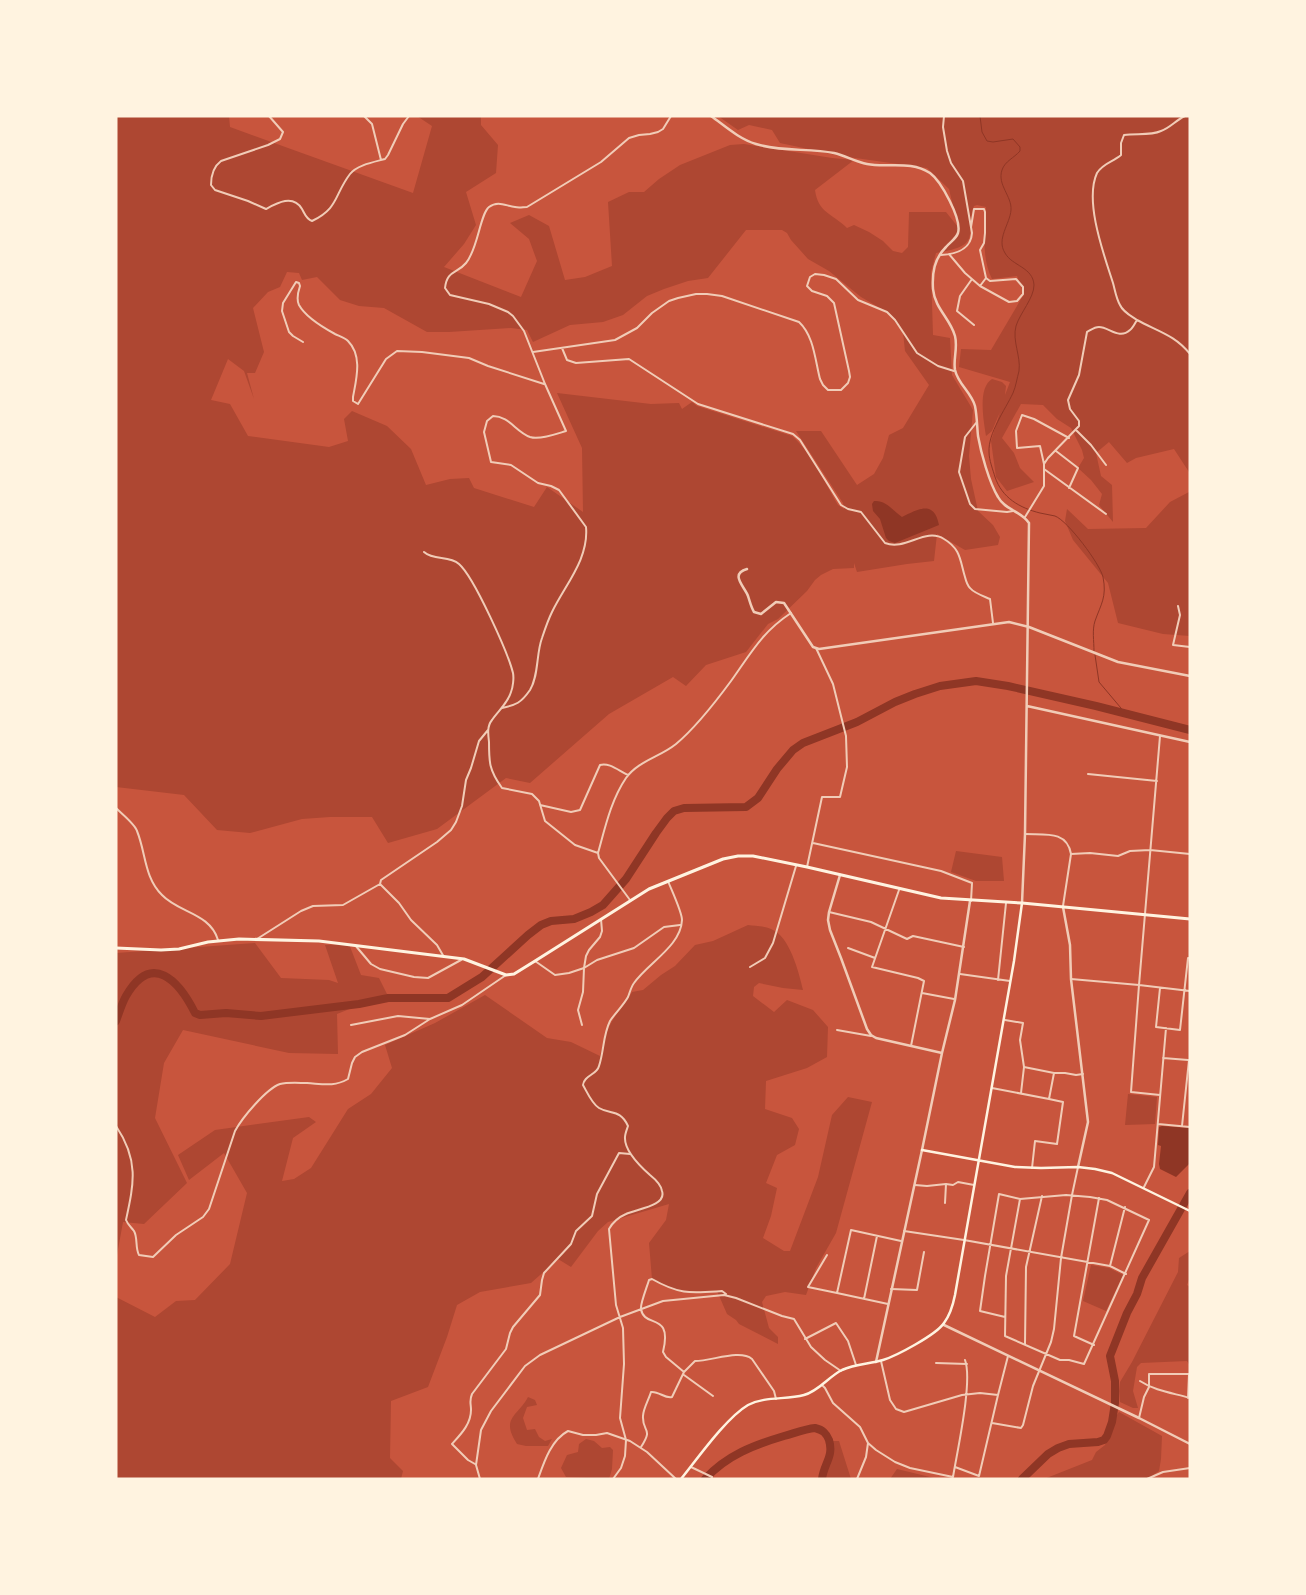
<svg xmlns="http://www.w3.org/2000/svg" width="1306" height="1595" font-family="Arial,sans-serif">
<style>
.green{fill:#ae4732;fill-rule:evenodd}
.water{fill:#8f3625}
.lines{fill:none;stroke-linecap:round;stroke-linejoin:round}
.stream{stroke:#8f3625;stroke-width:1}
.river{stroke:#8f3625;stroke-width:8}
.minor{stroke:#f1ccb7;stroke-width:2}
.tertiary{stroke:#f1ccb7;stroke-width:2.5}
.secondary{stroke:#fff3e0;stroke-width:2.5}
.trunk{stroke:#fff3e0;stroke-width:3}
</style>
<rect width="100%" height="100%" fill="#c8553d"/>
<path class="green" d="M116,116H229L230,127L413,193L432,126L417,116H481V125L498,145L496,173L466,192L476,225L464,244L444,267L521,297L537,261L529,239L510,223L529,215L549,226L565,280L585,277L612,266L608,202L629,192H644L659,179L680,165L730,145L744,144L832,158L854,160L815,190C818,213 832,213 847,228L854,225L869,232L883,241L893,251L902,253L908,247L909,212H946L958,227L949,189L927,168L841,156L780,143L772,130L749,125L738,130L718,116H1190V636L1163,634L1118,623L1108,583L1073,540L1065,521L1067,509L1088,529L1146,528L1170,502L1189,492V472L1174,449L1136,458L1127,463L1109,442L1096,453L1101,476L1112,485L1113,522L1099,505L1102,494L1091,480L1078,468L1084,458L1082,450L1071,428L1057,419L1043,405L1021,404L1002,438L1014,453L1020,468L1034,482L1007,491L996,477L991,441L1000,412L992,431L986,436C984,422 977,388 992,379L1002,382L1006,386L1005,395L1010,382L959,367L961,349L991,350L1024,294L1017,276L992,279C981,257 985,231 986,207L977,205L974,206C970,216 971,224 970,234C969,249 948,250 936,253L931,272L933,335L950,338L952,375L973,410L969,456L971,479L978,511L993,525L1000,537L998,545L965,550L937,534L934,561L907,564L857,572L854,563V568L833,569L821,575L815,580L807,591L778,619L768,624L746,652L706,665L686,686L673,677L609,714L530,783L506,778L437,829L388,843L372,817H330L302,819L250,833L217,830L184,795L116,787ZM746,230H782L787,233L791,240L808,259L829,271L861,297L887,312L903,332L905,351L929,385L903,428L889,435L883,458L874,474L857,485L821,431H796L843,503L844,509L838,505C825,483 811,452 792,436L697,406L692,402L682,409L679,403L651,404L557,393L582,448L583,512L547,487L534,507L474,488L469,478L450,479L426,485L411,449L387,426L352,411L344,419L348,441L329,447L248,436L230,404L211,400L228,359L244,371L254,399L247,373H255L264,352L253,308L268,292L280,287L287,272L299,273L302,280L317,277L340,300L359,306L384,308L427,332H449L511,328L527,330L533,342L570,325L603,322L623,315L647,296L664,289L688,281L708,278Z
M956,851L1002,857L1004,881H976L951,872Z
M748,925C755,926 765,926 771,929C790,936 799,973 803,990L783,988L759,983L754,987L753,996L774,1012L787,1000L813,1010L828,1027L827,1057L807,1068L766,1081L765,1109L792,1118L799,1129L795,1145L777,1155L766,1183L777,1188L771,1216L763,1238L784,1251H790L818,1177L832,1115L848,1097L872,1102L836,1233L816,1268L806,1295L785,1292L766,1296L762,1302L769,1328L778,1337V1344L739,1324L736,1320L727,1314L717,1291C689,1291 677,1294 652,1279L649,1243L666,1220L669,1204L608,1222L598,1231L571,1267L558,1259L531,1283L480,1292L457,1305L447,1337L428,1387L391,1401L390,1458L403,1471L401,1479H116V1297L155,1317L176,1301L195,1300L230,1264L247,1193L224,1153L189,1180L178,1155L215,1130L309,1117L316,1122L293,1138L282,1181L294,1179L311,1168L348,1109L371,1094L392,1068L385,1045L435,1023L485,995L547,1038L571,1042L600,1056C603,1046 605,1034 610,1025C616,1013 626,1004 632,992L643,990L661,975L675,966L695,945L713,941Z
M255,943L281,978L329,980L338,983L325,945L349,944L361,975L379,978L387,994L337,1014L338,1054L289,1053L183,1030L164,1063L155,1118L187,1183L144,1224L123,1222L117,1255L116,1268V953Z
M1128,1094L1157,1097L1155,1124L1125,1125Z
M1190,1251V1277L1187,1285L1190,1287V1366L1187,1361L1141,1363L1137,1367L1133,1391L1138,1408H1133L1120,1402L1119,1391L1120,1382L1132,1362L1178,1272L1179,1258Z
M1091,1265L1109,1268L1123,1275L1106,1311L1083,1301Z
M528,1397L535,1400L537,1405L527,1407L523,1418L527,1430L535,1429L539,1437L545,1441L552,1439L548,1446H526L517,1444C500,1418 518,1416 528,1397Z
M1119,1412L1162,1436L1161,1459L1159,1471L1153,1475L1152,1479H1044L1092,1460L1096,1452L1105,1445L1110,1433L1111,1424Z
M586,1439L594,1441L602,1448L610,1447L613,1450L612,1469L609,1479L566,1477L561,1468L567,1455L578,1452L579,1444Z
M831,1441H839L851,1479H820Z
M897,1469L938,1479H890Z"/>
<path class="water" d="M874,501C886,500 892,510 902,517C917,510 934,499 939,525L895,543L889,541L886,538L880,519L873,511L872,504Z
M1162,1126L1190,1128V1163L1176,1177L1160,1169L1159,1164L1161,1146L1158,1145L1159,1127Z"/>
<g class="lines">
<path class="stream" d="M980,116L982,132L987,141L993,142L1013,139L1020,147V151C1014,158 1005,161 1002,170C997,185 1012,196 1011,210C1010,224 996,239 1005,253C1012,266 1033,267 1034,285C1034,298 1020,313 1016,326C1012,341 1021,356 1019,371C1017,378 1016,386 1013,393C1005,410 988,433 989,452C989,460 993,470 995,477C1002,498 1020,508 1040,513C1045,514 1050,515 1055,516C1068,521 1100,564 1103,577C1107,597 1101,604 1095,621C1092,630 1094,641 1094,651
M1095,655L1099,682L1126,714"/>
<path class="river" d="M116,1021C119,1013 122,1003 126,996C152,951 179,981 195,1013L200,1015L226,1013L261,1016L359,1004L388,998H448L482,977L528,935L541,925L551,921L574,919L591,912L603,905L626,879L656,833L667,818L674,811L684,808L746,807L758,798L777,769L793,750L803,743L857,722L895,702L915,694L940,686L976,681L1008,686L1096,706L1190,730
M705,1479C727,1455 754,1445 784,1436C795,1433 805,1429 815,1428C823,1430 826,1433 829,1440C834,1457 824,1463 822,1479
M1022,1479L1048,1454L1058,1448L1069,1444L1098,1442L1104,1440L1107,1436L1112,1422L1115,1403V1381L1110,1356L1127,1313L1137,1294L1142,1278L1190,1193"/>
<path class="minor" d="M269,116L283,132L280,139L268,145L221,161C213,167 211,175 211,185L215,190L248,201L266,209C277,203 293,194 302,209C305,214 306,219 312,221C339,208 334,195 350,174C357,165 374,162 385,159L388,155L403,124L409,116
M364,116L372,124L381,160
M949,254L965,273L980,286L1009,302L1017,301L1023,294V287L1016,279L990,281L986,278L980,250L984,243L985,233V212L984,209H974L971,227
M941,255C956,254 971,250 972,233L963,181L951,163L947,151L943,127L944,116
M972,279L960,296L957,311L974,325
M980,286L986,278
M1137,320C1131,316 1123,312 1120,305C1116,298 1115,290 1113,283C1104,255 1084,201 1097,173C1103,163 1113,162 1121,155V143L1124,135C1136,133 1150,136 1161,131C1170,128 1176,120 1185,116
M303,342L293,336L289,332L282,311L283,303L296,282L299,283L300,286C298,292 296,299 299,305C305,316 324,328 335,334C339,336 345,338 348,341C363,356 356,380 353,397V401L358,404L386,359L397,351L422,352L469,358L488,366L544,384
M562,348L567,360L576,363L629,359L698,404L793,434L800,440L841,505L848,509L861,512L885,543C906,551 925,527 944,539C961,549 960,561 965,577C966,581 967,585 970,588C974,593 983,596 990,599L993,623
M533,352L615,340L637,328L652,313L669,301L678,298L696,294H707L722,296L799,322C814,336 815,360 820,379L823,385L828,390H841L848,383L850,377L849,371L834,303L827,296L812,291L807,286L810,277L815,274L824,275L836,279L858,300L887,312L895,320L917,353L938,366L954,371
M976,423L965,437L959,472L970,504L975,509L1007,512L1013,511
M1076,430L1091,445L1106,465
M1056,451L1078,468L1069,488
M1044,464L1040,446L1017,448L1016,431L1022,415L1034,419L1069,438
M1044,469L1106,514
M1025,517L1044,486V464L1048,458L1079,426V421L1070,409L1068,400L1079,375L1087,332C1091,330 1094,327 1099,327C1109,327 1119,340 1130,330C1133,328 1135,323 1137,320C1157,331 1175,335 1190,354
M424,552C434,561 449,555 459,564C474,577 508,653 513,673C514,678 513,687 511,692C508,703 498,711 492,720C487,726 488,734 489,742C489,762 489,770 502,788L532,794L539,801L545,821L575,845L598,853
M1178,606L1180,615L1173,645L1190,647
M502,708C516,705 521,703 530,690C539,675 536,654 542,638C545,629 548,620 552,612C565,585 589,559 586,527L559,490L551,486L538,483L511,465L491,462L484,432L487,421L493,416C509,416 516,432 530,437C540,440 556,434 566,431L545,384L524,331L513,316L508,312L489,304L450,295L445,288C447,270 457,274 466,263C478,249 480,214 489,207C498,200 506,206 515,207C519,208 523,207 527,207L601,162L629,138L639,135L650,134L658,132L663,129L671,116
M1088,774L1157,781
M540,805L571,812L580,810L600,765C609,762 619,771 628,775
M116,808C122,814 135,824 137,831C146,853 144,877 162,895C179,913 210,913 218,940
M1025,834C1044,835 1067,830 1071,854L1090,853L1118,856L1130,851L1150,850L1190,854
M813,843L941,871L972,883L971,901
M807,867L822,797H840L847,767L846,736L833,684L816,648
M380,884L399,903L411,920L437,945L444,957
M899,890L872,967L918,978L924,981L911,1046
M630,900L599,858L598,853C605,828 611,800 626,778C638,761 660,757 676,744C694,729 717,700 731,681C751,653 762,632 791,613
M1063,906L1071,854
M829,912L871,922L907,939L913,936L964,947
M257,939L301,911L313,906L343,905L380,884L381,880L437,842L451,830L456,822L462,806L466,780L471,768L479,741L488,730
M355,945L371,964L380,969L414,977L428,978L461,960
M848,948L875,958
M535,961L555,975L569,973L584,968L597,960L634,948L664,927L680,925
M750,967L765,958L773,943L796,866
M960,974L1010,981
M1071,979L1139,985L1160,736
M998,980L1006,903
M1160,988L1156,1027L1180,1030L1188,958H1190
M922,993L954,999
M1005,1020L1023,1023L1020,1040L1024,1067L1021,1093
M351,1025L398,1016L430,1019
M582,1025L578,1010L583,992L584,968L586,956L589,950L600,937L602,931L601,919
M837,1030L871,1036
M1163,1058L1188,1060
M1024,1067L1054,1073H1065L1076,1075L1083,1074
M992,1088L1049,1099L1054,1073
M1160,1095L1131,1092L1139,985L1190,991
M1158,1124L1190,1127
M116,1126C139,1160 134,1183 126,1220C128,1225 131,1227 134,1231C138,1238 135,1248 139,1255L153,1257L176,1235L203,1217L209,1209L235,1131C242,1118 266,1089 280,1084C288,1082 299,1083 307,1083C323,1084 334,1087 348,1079L352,1063L355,1057L362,1052L405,1035L430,1019L462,1005L506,975
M1182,1126L1189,1060
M1032,1168L1035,1141L1057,1144L1063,1102L1049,1099
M915,1185L927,1186L946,1184
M1144,1187L1154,1167L1166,1028
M945,1203L946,1184L953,1185L958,1182L974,1185
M904,1231L964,1240L1110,1266L1126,1274
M827,1255L808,1287L837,1293
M1110,1266L1125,1207
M891,1289L917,1290L924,1252
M864,1299L877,1236
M888,1304L837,1293L851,1230L901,1241
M1005,1317L980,1311L985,1276L999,1194L1020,1199L1066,1195L1090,1197L1107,1200L1149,1220L1084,1364L1069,1360H1060L1005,1336L1006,1276L1020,1199
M805,1339L836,1323L848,1341L856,1365
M1025,1344L1026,1267L1042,1196
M1094,1345L1074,1336L1099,1198
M881,1361L890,1400L896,1409L904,1412L962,1395L980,1393L998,1395L1008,1356
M936,1363L967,1364
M684,1372L666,1357L663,1352C673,1311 644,1329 641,1309C640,1304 647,1287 649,1280L652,1279C680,1295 691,1293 722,1291L726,1294
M684,1375L713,1396
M1140,1381C1155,1391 1173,1393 1190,1398
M822,1385L825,1388L833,1403L860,1427L868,1443L876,1450L895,1462L910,1468L953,1477C957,1452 973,1381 965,1360
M1139,1418L1144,1397L1149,1387V1374H1189L1188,1398
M992,1423L1021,1428L1023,1425L1033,1386L1051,1342L1054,1329L1061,1258L1072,1195L1078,1167
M641,1447C654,1427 642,1433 643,1416C643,1409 649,1399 651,1392C659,1391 665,1399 672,1397L684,1372L695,1361C712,1361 740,1349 752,1359L774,1391L776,1399
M475,1464L468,1460L452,1444C461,1434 471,1424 471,1410C471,1403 469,1401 472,1394L506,1349L510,1333L513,1327L540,1295L542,1280L544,1273L571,1244L576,1231L592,1216L597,1194L619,1153L630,1154
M691,1467L712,1477
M955,1467L979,1476L998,1395
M480,1479L476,1465L481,1430L491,1411L525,1366L540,1355L620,1317L663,1301L724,1295L736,1298L782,1316L794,1319L811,1347L825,1360L841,1371
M538,1479C544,1462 551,1440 568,1431L583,1435H596L607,1433L630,1441L647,1452L676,1479
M613,1479L621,1468L625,1456L626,1440L620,1418L624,1364L623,1328L616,1305L609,1229C613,1222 619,1217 626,1214C636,1209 667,1206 662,1191C661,1185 655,1179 650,1175C641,1167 624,1151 625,1137C625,1134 627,1129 628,1126C620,1109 611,1115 599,1108C592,1104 587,1092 583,1085C584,1075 597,1075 599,1066C604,1051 603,1035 610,1021C615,1013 623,1006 628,997C630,992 631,987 634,983C648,963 681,946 682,920C682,912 671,889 668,881
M857,1479L866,1457L868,1443
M1147,1479L1163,1472L1190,1468"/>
<path class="tertiary" d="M711,116C725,126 739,139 756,144C781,152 809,148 834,153C846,156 856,162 867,164C887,168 911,160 930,173C941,181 962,219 958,233C956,239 950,242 946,247C934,259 932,273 933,289C935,309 950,318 955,336C958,348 953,359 955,370C958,384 971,392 975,406C977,416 977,426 978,436C981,453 989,482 998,497C1005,510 1021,511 1029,523L1025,834L1022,903
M747,569C729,574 745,587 748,596C750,602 751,607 754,612L761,614L776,602L784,603L813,647L819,649L1009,622L1029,627L1118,662L1190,676
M1027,706L1190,742
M840,875L829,912L828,920L830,930L841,958L867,1029L871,1035L876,1038L942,1053
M1063,907L1070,945L1071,979L1088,1122L1078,1167
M944,1325L1139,1418L1190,1444
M876,1362L922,1150L942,1053L955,1000L970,901"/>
<path class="secondary" d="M922,1150L1015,1167L1041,1168L1078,1167L1095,1169L1112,1173L1190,1211
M681,1479C698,1458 726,1418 748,1405C765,1396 786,1400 804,1395C819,1391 828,1377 842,1370C855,1364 869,1364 883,1360C896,1356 936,1335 944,1323C950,1315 953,1305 955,1295L1014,961L1022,903"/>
<path class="trunk" d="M116,948L161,950L179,949L208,942L239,939L319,941L464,959L506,975L514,974L535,961L649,889L723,859L738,856H753L807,867L941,898L1022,903L1190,919"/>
</g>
<rect width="1306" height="1595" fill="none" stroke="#fff3e0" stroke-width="235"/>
</svg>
